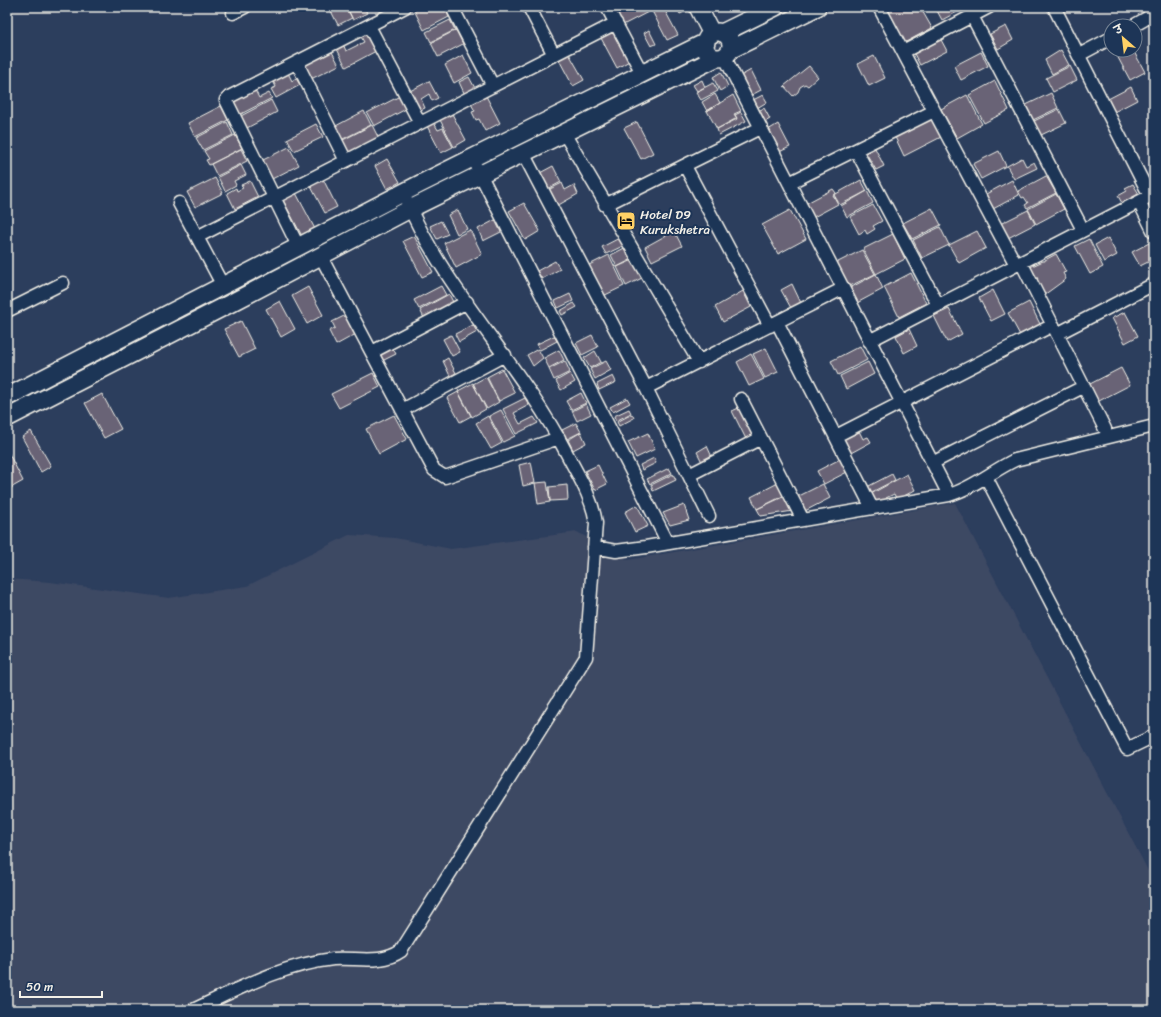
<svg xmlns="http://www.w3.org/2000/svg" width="1161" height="1017" font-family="Sriracha,'Playpen Sans Deva',sans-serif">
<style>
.built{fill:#3e4964}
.building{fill:#696476;stroke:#f4f1e8}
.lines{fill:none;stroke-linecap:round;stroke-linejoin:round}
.street-casing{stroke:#f4f1e8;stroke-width:15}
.secondary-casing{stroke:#f4f1e8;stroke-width:20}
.street{stroke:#1d3557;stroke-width:12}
.secondary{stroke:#1d3557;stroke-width:17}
.labels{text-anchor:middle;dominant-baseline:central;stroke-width:4;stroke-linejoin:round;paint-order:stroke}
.poi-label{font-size:13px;fill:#f4f1e8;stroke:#1d3557;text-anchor:start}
</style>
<rect width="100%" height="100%" fill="#2c3e5d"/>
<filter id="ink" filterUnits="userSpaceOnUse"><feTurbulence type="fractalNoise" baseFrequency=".025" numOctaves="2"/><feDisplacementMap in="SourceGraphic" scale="8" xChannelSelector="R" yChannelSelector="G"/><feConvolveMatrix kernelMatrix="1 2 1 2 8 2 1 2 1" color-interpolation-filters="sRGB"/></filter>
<g filter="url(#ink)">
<path class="built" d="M955,503L1154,882V1010H7V579L50,582L169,598L247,586L349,535L395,538L451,549L577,532L628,560Z"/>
<path class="building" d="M329,7H346L352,18L338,25Z
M347,7H364L367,13L353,20Z
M419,7H444L449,17L424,30L414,10Z
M624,7H651L652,10L623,25L616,11Z
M659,7H663L678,35L667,40L652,11Z
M676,7H690L691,9L680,14Z
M885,7H920L932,28L904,43Z
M935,7H955L957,12L942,20Z
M450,20L455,30L431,42L426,32Z
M1006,26L1013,40L998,49L990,34Z
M456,30L463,44L438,57L431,43Z
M649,30L656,44L651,46L644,33Z
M615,31L631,60L617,68L601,38Z
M366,32L376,51L346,67L336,47L343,44L346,51L364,42L360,35Z
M939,36L947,51L920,65L912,50Z
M331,50L339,65L309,80L302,65Z
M1061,50L1069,65L1052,74L1045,60Z
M1119,50H1133L1145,72L1130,80L1115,52Z
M568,52L584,80L573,86L558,58Z
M981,52L988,66L961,80L954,66Z
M463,55L472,73L454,83L445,65Z
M874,56L885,78L869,86L858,64Z
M809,66L818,77L808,86L805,84L800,87L798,92L793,96L784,86Z
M1070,66L1077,80L1053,92L1046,78Z
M751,70L761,90L748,97L737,78Z
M721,72L728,86L720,91L713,77Z
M288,73L292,81L296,78L300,85L276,98L271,89L276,87L273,81Z
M469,77L476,90L465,95L459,82Z
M702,80L705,87L697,91L693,85Z
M429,81L438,98L432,101L429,94L421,99L425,108L418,111L408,92Z
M995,81L1009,110L984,123L969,95Z
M713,83L718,91L701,100L696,92Z
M1131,87L1137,100L1114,112L1108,99Z
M255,90L259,98L269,93L272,98L239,115L232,101Z
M1051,93L1058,108L1033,120L1026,105Z
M485,94L500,123L485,131L479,119L476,120L472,112L475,111L470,102Z
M715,94L720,103L707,111L702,102Z
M733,95L741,111L734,114L737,118L717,129L707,111Z
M763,95L767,102L757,108L753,100Z
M967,95L982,124L957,138L941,109Z
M400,96L406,109L374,126L367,113Z
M271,100L277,112L245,129L239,117Z
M221,106L228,120L195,137L188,123Z
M764,108L770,119L765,122L758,111Z
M1059,109L1066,123L1039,136L1032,122Z
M364,111L371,125L339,141L332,128Z
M451,112L466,140L454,147L439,118Z
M741,112L746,121L719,135L717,129L737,119L735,115Z
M933,118L943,136L904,156L895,137Z
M433,121L438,130L443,128L453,147L441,153L426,124Z
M227,122L233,135L203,150L196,138Z
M637,122L653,153L641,159L624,128Z
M316,124L323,137L294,151L287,139Z
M778,124L790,147L779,152L768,130Z
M372,125L380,141L347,158L339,142Z
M235,135L242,148L209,165L206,160L209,159L204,151Z
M289,147L299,165L270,180L261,161Z
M875,148L884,166L876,170L866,153Z
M241,149L247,161L217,176L211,164Z
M999,151L1006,166L981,179L973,164Z
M1022,158L1026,166L1034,162L1037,168L1014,179L1007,166Z
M387,159L400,182L387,189L375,166Z
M241,165L246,175L234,181L236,185L225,191L218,177Z
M553,166L561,182L546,190L538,174Z
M1046,176L1056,193L1027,208L1025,205L1028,203L1024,197L1022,198L1018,191Z
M322,177L337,207L325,213L309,183Z
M215,178L223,193L195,207L187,192Z
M861,180L867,191L840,205L834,195Z
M1012,180L1019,195L993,209L986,194Z
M250,181L258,197L235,209L227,193L236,188L237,191L243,188L241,185Z
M562,183L565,190L574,185L578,194L555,207L546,191Z
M1133,184L1139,194L1122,203L1118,196L1127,191L1125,188Z
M833,189L836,193L833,195L838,204L810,219L803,205Z
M867,191L873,203L847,217L841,206Z
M296,193L315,229L302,236L283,200Z
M1056,194L1064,209L1036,224L1028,209Z
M524,203L540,231L525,240L509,211Z
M873,205L882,221L873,226L875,229L867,234L865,230L859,234L850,217Z
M932,208L941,225L912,239L903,223Z
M458,210L467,229L457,234L448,215Z
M790,210L806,239L778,254L762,225Z
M1028,210L1035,224L1008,238L1000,224Z
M495,220L501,232L483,241L478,229Z
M441,221L448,234L437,239L430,226Z
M940,227L949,245L922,258L913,240Z
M470,230L482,254L456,268L444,243Z
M674,231L682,246L652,261L645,247Z
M977,231L986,248L959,263L949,245Z
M893,234L905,259L876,274L863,249Z
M625,235L629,243L606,254L602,247Z
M414,236L433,272L422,277L403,241Z
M1108,238L1117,255L1104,262L1095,245Z
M1089,239L1103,267L1090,274L1075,246Z
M1151,242L1154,248V259L1140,266L1132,252Z
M634,243L640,255L617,267L611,255Z
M862,250L875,274L848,287L836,263Z
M1056,254L1066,272L1063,273L1066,279L1044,295L1040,285L1038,286L1035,281L1038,279L1030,267L1043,261H1045V260Z
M609,255L624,286L601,297L585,267Z
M633,260L642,278L626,286L617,267Z
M555,261L560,269L542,279L537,271Z
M911,273L926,303L899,317L884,287Z
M876,274L883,289L855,304L848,289Z
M792,284L801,303L791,308L781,290Z
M441,286L446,295L419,309L414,300Z
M308,287L323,315L307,324L292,296Z
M993,290L1005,314L991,321L979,298Z
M743,291L751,307L723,322L715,307Z
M449,294L454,304L425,320L420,310Z
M570,294L573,301L558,308L555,301Z
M280,301L295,329L281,337L266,309Z
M1029,302L1041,326L1021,337L1008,313Z
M574,303L577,307L562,315L560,311Z
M949,309L962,334L947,342L934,316Z
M1125,312L1138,336L1125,343L1112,318Z
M346,315L356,334L336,345L329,331L335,328L332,322Z
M241,321L255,349L239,357L224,329Z
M473,325L477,332L459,342L455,334Z
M909,329L917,346L904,353L896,336Z
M451,335L460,352L452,356L443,339Z
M592,335L598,347L582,355L576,343Z
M554,336L557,341L540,350L537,344Z
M860,346L867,360L838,375L831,361Z
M392,347L396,354L382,361L378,355Z
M766,348L778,372L765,378L753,354Z
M538,349L543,358L533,366L527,355Z
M559,350L564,360L549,368L544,358Z
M595,351L601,362L590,368L584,358Z
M751,354L764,379L749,386L737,362Z
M448,358L456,373L450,376L443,361Z
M565,361L570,372L554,380L549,369Z
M606,361L611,370L595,379L590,369Z
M868,362L874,374L846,389L840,376Z
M1121,368L1130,385L1097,402L1088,385Z
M502,369L515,393L499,401L487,377Z
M373,373L380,387L339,408L331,394Z
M570,373L575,382L561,390L556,381Z
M613,376L616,382L599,390L597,384Z
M486,377L499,402L487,409L473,384Z
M473,383L486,409L472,417L458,391Z
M458,392L471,416L460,422L447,398Z
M581,393L586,403L571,410L566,401Z
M102,394L121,429L104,438L85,403Z
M525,398L529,405L514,413L520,424L534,417L538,423L516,434L503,409Z
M627,398L630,403L613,412L610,407Z
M586,404L591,414L577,421L572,411Z
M741,407L756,436L747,441L732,411Z
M629,409L631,413L616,421L614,416Z
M501,410L515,436L503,442L489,416Z
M632,414L634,418L619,426L617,422Z
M394,415L407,439L379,454L366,429Z
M488,416L502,443L491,449L476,423Z
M576,423L581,432L567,439L562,430Z
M858,429L863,439L868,437L871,442L849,454L841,438Z
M31,431L51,466L41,472L22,437Z
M581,432L586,443L573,450L568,440Z
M648,433L655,449L636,458L628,442Z
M707,446L712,457L702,462L697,452Z
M7,450L23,481L7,490Z
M654,458L656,463L642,470L640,465Z
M842,458L849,471L824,484L817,471Z
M531,462L535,483L523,486L519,465Z
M598,465L607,484L595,490L585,471Z
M669,468L672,473L650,484L647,479Z
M673,474L676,480L653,491L651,485Z
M892,474L895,480L870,493L867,487Z
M907,474L915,490L897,500L894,494L886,498L888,501L876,507L869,495Z
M547,482L550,502L538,504L535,483Z
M780,482L785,495L757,509L751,497Z
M823,484L830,498L803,512L795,498Z
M567,485L568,500L550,501L549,487Z
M787,495L793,511L761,516L757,509Z
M637,505L648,526L635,532L625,512Z
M684,505L689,520L670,525L663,513Z"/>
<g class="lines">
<g class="street-casing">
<path id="street" d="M452,7L493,86
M529,7L554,55
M607,7L642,73
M879,7L1016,265
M1054,7L1150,196
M233,13L245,7
M972,16L1083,230
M369,26L420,123
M1133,26L1147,18L1152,13V7
M903,52L989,7
M1079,55L1111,38
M724,56L949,495
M297,63L346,161
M564,133L699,362
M856,150L938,305
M523,153L646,388L709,516
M685,166L770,326
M477,168L668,543
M789,183L934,111
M1139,202L1154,232
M179,203L223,286
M605,205L760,128
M197,237L616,23
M299,248L226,100L229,97L405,7
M320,255L434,470L445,477L559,438
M1021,262L1105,429
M7,311L63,283
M777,322L872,508
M1057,334L1154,284
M869,341L1154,194
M372,352L467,302
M646,388L842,289
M741,399L803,520
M402,410L505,355
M836,436L1053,325
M932,463L1083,387
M689,475L761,438
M986,477L1127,749L1154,736
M594,547L616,551L646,547L949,495C973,488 992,471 1015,460L1154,426
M193,1010C238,989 282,965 333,959C355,957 381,965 401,951L586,657L596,523C592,497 579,477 567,454C521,365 447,293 407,202"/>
</g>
<g class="secondary-casing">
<path id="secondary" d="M698,7L712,34
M705 45a13 13 0 1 1 26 0a13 13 0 1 1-26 0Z
M722,33L775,7
M730,50L817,7
M7,397L420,184L706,42
M7,418L235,301L410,209L716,58"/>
</g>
<use href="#street" class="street"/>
<use href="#secondary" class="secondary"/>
</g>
</g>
<defs>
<g id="hotel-square" transform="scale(1)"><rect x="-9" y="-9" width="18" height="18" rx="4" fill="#ffd166" stroke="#1d3557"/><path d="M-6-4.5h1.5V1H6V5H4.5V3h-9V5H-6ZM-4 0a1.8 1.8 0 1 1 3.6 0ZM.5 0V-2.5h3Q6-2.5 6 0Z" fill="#111"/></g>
</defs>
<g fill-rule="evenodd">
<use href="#hotel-square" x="626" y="221"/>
</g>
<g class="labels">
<g class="poi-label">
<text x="640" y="214">Hotel D9<tspan x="640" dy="15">Kurukshetra</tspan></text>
</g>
</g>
<rect width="1161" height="1017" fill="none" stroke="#1d3557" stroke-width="24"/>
<rect x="12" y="12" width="1137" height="993" fill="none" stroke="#f4f1e8" stroke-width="1.5" filter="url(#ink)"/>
<g transform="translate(1123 38) rotate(332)"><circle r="19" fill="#1d3557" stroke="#738091"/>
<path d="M0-3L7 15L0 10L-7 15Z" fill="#ffd166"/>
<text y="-6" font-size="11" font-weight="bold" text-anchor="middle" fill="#f4f1e8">उ</text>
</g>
<path d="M20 991v6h82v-6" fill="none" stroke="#f4f1e8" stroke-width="2"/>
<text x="26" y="991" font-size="12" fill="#f4f1e8" stroke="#1d3557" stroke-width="3" paint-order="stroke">50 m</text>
</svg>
